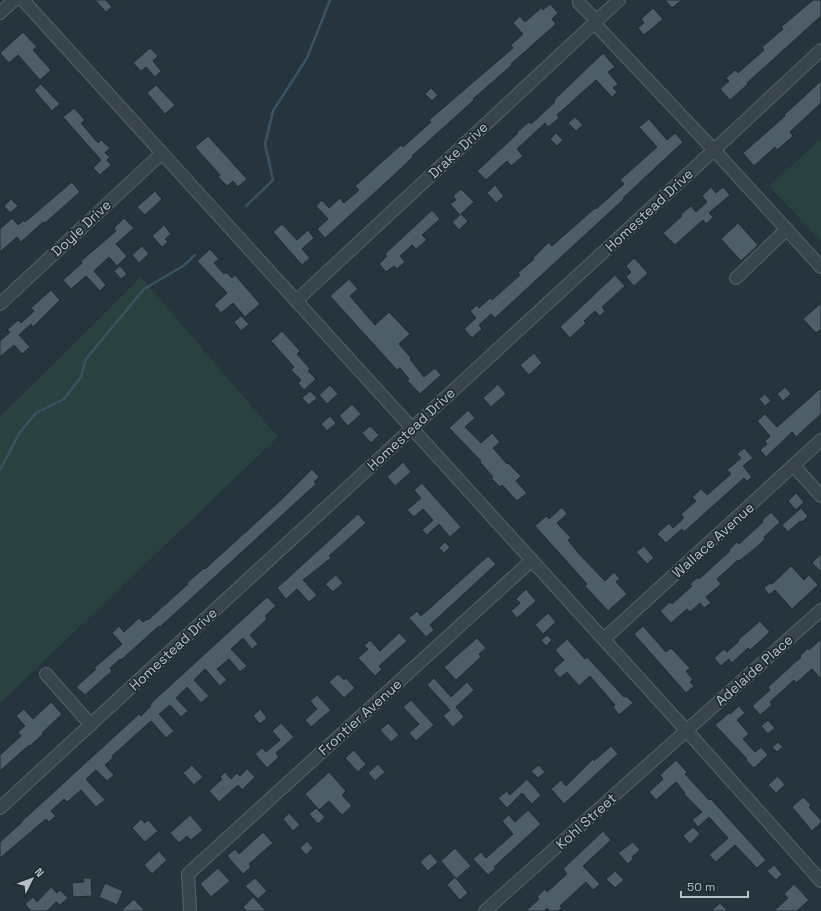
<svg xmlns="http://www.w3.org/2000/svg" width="821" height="911" font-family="'Space Grotesk',sans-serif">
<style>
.green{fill:#2a423f}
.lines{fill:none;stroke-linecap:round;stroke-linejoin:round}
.stream{stroke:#3a5364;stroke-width:2.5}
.building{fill:#4e5e68;stroke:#202c34}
.minor-casing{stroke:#57636b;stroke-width:14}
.minor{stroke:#39454d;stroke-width:12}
.labels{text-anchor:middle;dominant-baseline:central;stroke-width:3.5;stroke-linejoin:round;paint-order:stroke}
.street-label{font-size:14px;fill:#b5c0c8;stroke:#1e2a32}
</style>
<rect width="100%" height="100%" fill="#26343d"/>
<path class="green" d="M821,139V241L769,186Z
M141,277L278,437L0,703V417Z"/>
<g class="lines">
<path class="stream" d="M246,206L273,180L265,144L273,111L307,58L330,0
M0,470L20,432L36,413L64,399L81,377L86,359L144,289L183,266L195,255"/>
</g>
<path class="building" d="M95,0H106L112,7L106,12Z
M665,0H682L672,8Z
M813,0H821V16L747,83L748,84L730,100L720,89L729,81L726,78L735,70L738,73L764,50L762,47L783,29L781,27Z
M550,4L558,13L552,19L556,24L511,64L512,65L473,99L474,100L412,156L413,157L395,174L325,238L317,229L328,219L316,206L322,200L329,208L340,198L344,203L359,190L355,186L401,145L403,147L431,122L429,120L513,48L511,45L523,34L513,23L520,16L525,22L542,7L543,10Z
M653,8L663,19L644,35L638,28L644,23L641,19Z
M23,32L37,47L33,50L51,70L40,80L18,55L9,63L0,53Z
M150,48L158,56L153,61L161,71L155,77L146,67L141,71L133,63Z
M603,53L615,67L608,72L618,84L613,88L617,92L612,97L596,80L557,115L559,118L548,127L545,123L517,149L523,156L511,166L507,161L486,180L477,171L518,133L517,132L529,122L531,124L555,102L554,100Z
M821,81V103L790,132L793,136L777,150L775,147L754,166L743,153L785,116L784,115Z
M41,84L60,104L52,111L34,90Z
M156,85L175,105L165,114L147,93Z
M431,88L438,95L432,101L425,94Z
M74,108L85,120L81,123L98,143L101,140L110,148L105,153L110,157L107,160L111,165L100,175L93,168L101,160L63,117Z
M575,117L583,125L576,131L568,123Z
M649,119L667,140L675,133L683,142L623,198L624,199L495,318L491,314L479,325L482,329L472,338L464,329L476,318L470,311L477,305L479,308L490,298L492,300L520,275L518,273L534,259L533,258L549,242L552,246L595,208L596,209L624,184L620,180L657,147L639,127Z
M556,133L563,140L557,146L550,139Z
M208,136L247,179L238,187L233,181L227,186L218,177L220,175L195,147Z
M72,182L80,192L45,223L43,222L21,242L17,237L0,252V229L12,218L18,225L24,220L25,222Z
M495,185L504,196L496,203L487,193Z
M711,187L716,193L723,187L730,195L709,213L713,217L706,224L703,220L675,245L663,233L682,216L681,214L691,206L696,212L707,202L702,196Z
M461,189L474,202L461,214L468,221L459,230L452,222L460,215L450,204L456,200L453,196Z
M155,191L162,199L145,215L137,207Z
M11,199L18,206L10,213L4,206Z
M432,210L440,219L422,235L427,240L416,249L412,245L400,256L405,262L397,269L394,266L386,272L379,264L387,256L385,254Z
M124,218L134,228L116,244L127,256L117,266L109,257L94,271L106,285L100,291L86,276L71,289L63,280L82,263L81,261L116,231L114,228Z
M738,223L758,245L741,261L721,239Z
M282,224L297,240L308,230L314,238L302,249L310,258L302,265L273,232Z
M164,225L171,234L165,239L168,242L162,247L152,236Z
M142,246L149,254L139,263L132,255Z
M210,249L219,259L214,263L224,274L226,272L232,278L235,275L260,304L245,317L233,303L221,313L214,305L227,293L197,261Z
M634,258L648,273L634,286L626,277L631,272L626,266Z
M120,266L127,274L121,279L114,271Z
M615,275L625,286L602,307L605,311L600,316L595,311L584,321L586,323L570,338L560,327Z
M349,279L358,289L350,296L375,325L389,312L410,334L399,344L411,358L410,359L424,377L435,368L441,375L420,394L407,380L409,379L400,368L397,370L330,296Z
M51,290L60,300L33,327L31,324L19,335L30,347L22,354L14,345L0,357V341L10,332L7,330L18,320L21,323L34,311L31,308Z
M821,303V329L816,333L803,319Z
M241,316L249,324L241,331L234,322Z
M282,331L300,351L297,354L310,369L308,371L316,379L304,390L298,383L301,380L291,370L294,367L271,341Z
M534,353L542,363L529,375L520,365Z
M498,384L506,394L491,407L483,398Z
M330,385L338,394L327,404L319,395Z
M785,387L791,394L783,401L777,394Z
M821,388V414L796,437L792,432L766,457L760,450L767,444L765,441L770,436L757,421L765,414L777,427Z
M310,391L317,398L309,405L302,398Z
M765,394L771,401L765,406L759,399Z
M352,404L361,414L348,426L339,416Z
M468,410L475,418L465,427L481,443L492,433L500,442L493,448L507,464L508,463L521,476L516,481L527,493L517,501L502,485L500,487L491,478L493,477L480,462L481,461L449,428Z
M330,416L336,423L327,431L321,424Z
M370,426L379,435L371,443L362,433Z
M744,448L753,458L743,466L752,477L747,481L744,478L684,532L682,529L666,543L657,534L669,523L673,528L684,518L681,514L696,501L692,497L701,489L707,495L731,474L727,470L741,458L737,454Z
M403,462L411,472L395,486L387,477Z
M312,469L319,477L314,482L316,484L160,627L159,626L121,660L120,659L110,668L112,671L85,695L76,687L96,669L94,668L122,644L112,633L119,626L124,632L139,618L143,622L147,619L148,620L188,584L187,583L204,568L205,569L282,499Z
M422,483L461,527L450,537L439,524L427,535L422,530L433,520L423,509L414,517L407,510L421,498L414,490Z
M796,493L804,502L796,510L788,501Z
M562,507L567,514L557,523L571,538L568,540L580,555L605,581L614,572L620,579L616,582L627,594L608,611L585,586L587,584L535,526L546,516L549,519Z
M801,508L808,516L802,522L800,521L788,532L782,525Z
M771,512L780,522L764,537L765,539L758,546L739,561L738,560L717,579L721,584L706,597L711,603L704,608L700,603L690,612L687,609L671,623L660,611L670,602L672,604L692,586L690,584L698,577L699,579L709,570L730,551L729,550L737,542L739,544L763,522L762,520Z
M358,514L366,523L329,556L331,558L303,580L317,595L309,602L297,589L286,599L277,588Z
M445,542L450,547L444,553L439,548Z
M644,546L654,558L647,564L636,552Z
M821,554V572L812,563Z
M488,556L496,564L430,625L434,630L426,637L409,618L417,611L421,616Z
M791,566L804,580L809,575L818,585L792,609L775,590L769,595L764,588L770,583L772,584Z
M336,575L343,583L333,592L325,584Z
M526,589L536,601L517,618L511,611L520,603L516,599Z
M267,597L276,606L265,616L267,619L250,635L258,644L252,649L243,638L231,649L247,666L240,672L229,659L217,669L227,680L220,686L205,669L194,680L209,696L201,703L187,687L176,698L188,711L181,717L170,705L159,714L174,731L166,738L151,721L112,756L114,757L105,765L114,775L107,781L96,770L86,779L105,800L96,807L81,790L67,802L64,799L51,811L56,816L49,822L46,819L0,858V842L21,823V822L139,714L141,716L151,706L150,704Z
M548,613L556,622L543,634L535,625Z
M760,621L770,632L750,650L748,648L732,663L729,659L721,666L714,658L724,649L727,652L739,641L738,640Z
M643,626L666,652L671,648L690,668L686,671L693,680L690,682L694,686L686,693L634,634Z
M399,633L407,641L379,666L382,669L375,676L358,658L368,649L364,646L370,640L380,651Z
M547,635L552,640L546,646L541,640Z
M477,638L486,648L479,654L481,657L456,680L444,667Z
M567,639L585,659L587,657L624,697L626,696L633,703L619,715L613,707L615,705L590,676L579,686L567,672L560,678L553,670L564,660L555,650Z
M821,639V679L812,669L796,683L794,680L770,702L772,705L760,715L752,706L770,690L768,687L801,657L800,656L808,648L809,650Z
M338,674L344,680L346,678L355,688L344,698L329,682Z
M434,678L451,697L467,682L474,690L456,707L464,717L453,727L443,716L450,710L427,685Z
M317,695L331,710L311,727L305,720L317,709L310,701Z
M411,700L434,725L416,741L409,733L419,724L403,707Z
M51,702L62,714L42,733L43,734L30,746L29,745L0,771V755L21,736L18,732L25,726L16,716L24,709L33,719Z
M739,706L745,713L737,720L749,734L743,739L755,752L761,747L768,755L754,768L746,760L747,759L715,725L729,713L730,714Z
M260,709L267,718L260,724L253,716Z
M768,720L775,728L768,734L761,726Z
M281,723L294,737L276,753L279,757L267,768L255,754L262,748L266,752L280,740L272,731Z
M388,723L399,735L391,742L380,730Z
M778,742L783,747L777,752L772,747Z
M611,746L618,754L564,804L551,789L561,780L566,786L593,759L594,761Z
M354,750L366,764L358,772L345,758Z
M676,760L687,772L685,774L709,800L711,799L766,860L757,868L735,845L716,862L709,855L728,838L709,817L698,827L692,820L702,812L684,794L685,793L676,782L656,800L649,792L663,779L660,775Z
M378,764L385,772L375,781L368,773Z
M192,765L203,777L194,785L183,773Z
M539,765L545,772L538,778L531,771Z
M247,769L255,777L242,790L238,785L219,802L209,791L222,779L220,777L225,772L231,779L237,773L240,776Z
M329,772L346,791L342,795L352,806L342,815L329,801L319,810L305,794Z
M778,776L785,785L776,793L768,785Z
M527,779L541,795L532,804L522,793L507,808L498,798L507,791L510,795Z
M803,797L811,805L809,807L821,820V823L812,831L792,807Z
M316,808L325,817L318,824L309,814Z
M528,810L541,824L494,867L496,868L488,875L473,859L481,852L486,858L513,834L502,821L509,815L515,822Z
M289,813L300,825L293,831L283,819Z
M190,815L203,830L191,840L187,836L179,843L170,833Z
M141,819L145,823L148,820L158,831L145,842L132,828Z
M693,827L700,834L690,844L683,836Z
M603,831L611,840L583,866L600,884L593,890L586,882L560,906L562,908L558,911H550L547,908L544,911H526L539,899L537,897L545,889L547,892L567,874L563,869Z
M263,832L273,843L249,864L251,867L243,874L227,856L235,849L239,854Z
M307,841L313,848L306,855L300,848Z
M633,842L640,850L632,857L633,859L628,864L618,853Z
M455,848L471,866L456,879L441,861Z
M159,851L167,860L152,874L144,865Z
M430,853L438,862L428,871L420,862Z
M774,865L782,874L776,880L767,871Z
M218,868L230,881L211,897L200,884Z
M615,871L624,880L615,888L606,879Z
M455,877L468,893L460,900L447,885Z
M83,878H91L92,896L73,897L72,883L84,882Z
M255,878L267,891L258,899L245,886Z
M105,883L123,891L117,905L99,897Z
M794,884L809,900L797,911H774L788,898L784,894Z
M51,887L57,893L60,890L68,898L60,905L56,902L47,911H31L25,904L33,897L37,902Z
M253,897L266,911H246L243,907Z
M134,899L145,911H121Z
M720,903L728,911H711Z"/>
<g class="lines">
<g class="minor-casing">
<path id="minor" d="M23,0L686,730L821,881
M579,0V3L597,21
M0,13L14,0
M594,23L714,150L821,267
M736,278L787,229
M296,301L619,0
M0,304L162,153
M794,466L821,496
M604,639L821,440
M46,674L91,725
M0,808L714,150L821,50
M190,911L188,874L532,560
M485,911L821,610"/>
</g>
<use href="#minor" class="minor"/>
</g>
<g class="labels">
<g class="street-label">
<text transform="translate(458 150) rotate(-43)">Drake Drive</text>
<text transform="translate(649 210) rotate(-43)">Homestead Drive</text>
<text transform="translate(81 228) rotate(-43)">Doyle Drive</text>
<text transform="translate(411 429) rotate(-43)">Homestead Drive</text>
<text transform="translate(713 540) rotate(-42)">Wallace Avenue</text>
<text transform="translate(173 649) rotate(-43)">Homestead Drive</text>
<text transform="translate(754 670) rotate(-42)">Adelaide Place</text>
<text transform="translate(360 717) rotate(-42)">Frontier Avenue</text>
<text transform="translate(586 821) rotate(-42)">Kohl Street</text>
</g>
</g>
<g transform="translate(32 879) rotate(48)" stroke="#1e2a32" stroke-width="3" paint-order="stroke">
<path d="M0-3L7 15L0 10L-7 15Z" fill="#b5c0c8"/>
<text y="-6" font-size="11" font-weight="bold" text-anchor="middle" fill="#b5c0c8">N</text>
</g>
<path d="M681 891v6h67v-6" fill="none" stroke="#b5c0c8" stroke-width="2"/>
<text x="687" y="891" font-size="12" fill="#b5c0c8" stroke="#1e2a32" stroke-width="3" paint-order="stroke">50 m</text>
</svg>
